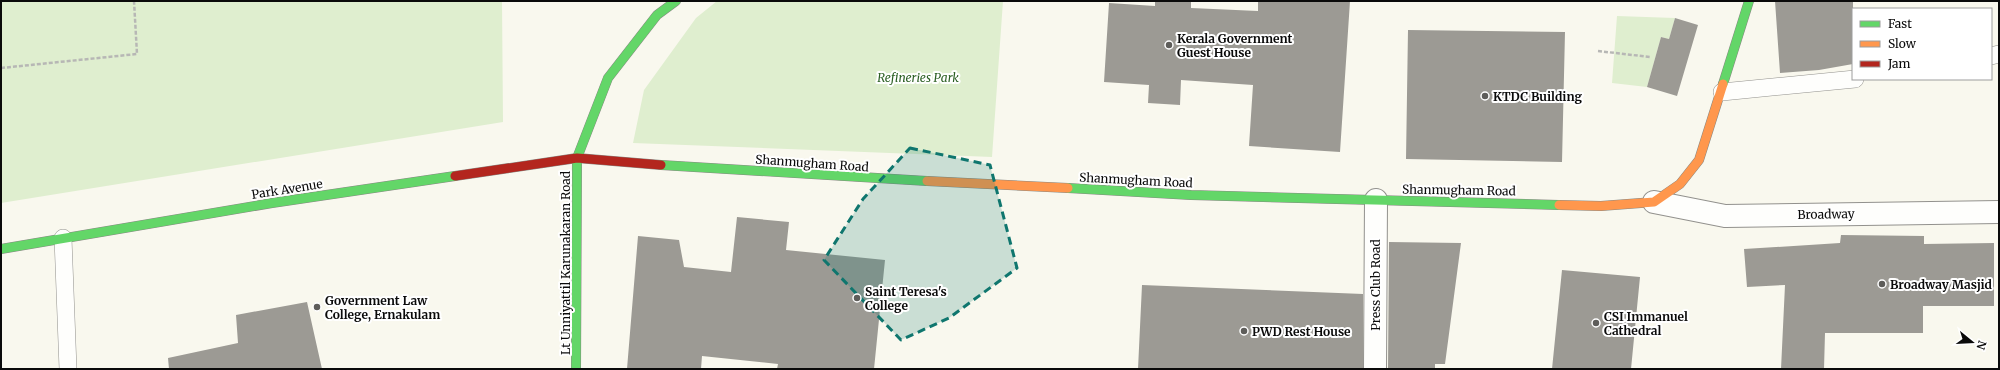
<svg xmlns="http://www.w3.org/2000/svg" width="2000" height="370" font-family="Merriweather,serif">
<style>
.green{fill:#dfeecf}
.building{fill:#9c9a94}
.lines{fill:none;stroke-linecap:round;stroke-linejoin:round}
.lane-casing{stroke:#92918d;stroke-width:18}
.street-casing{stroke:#92918d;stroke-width:24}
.fast-casing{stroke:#888883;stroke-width:10}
.slow-casing{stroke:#888883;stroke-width:10}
.jam-casing{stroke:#888883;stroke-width:10}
.path{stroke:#b7b7b5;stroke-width:2.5;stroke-dasharray:4 2;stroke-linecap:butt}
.lane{stroke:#fefefc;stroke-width:17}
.street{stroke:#fefefc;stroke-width:22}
.fast{stroke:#63d668;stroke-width:9}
.slow{stroke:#ff974d;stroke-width:9}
.jam{stroke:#b3261e;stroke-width:9}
.marked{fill:#0f766e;fill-opacity:0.2;stroke:#0f766e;stroke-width:3;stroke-dasharray:8 5;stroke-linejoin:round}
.poi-dot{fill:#5e5d5a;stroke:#fff;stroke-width:1.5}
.labels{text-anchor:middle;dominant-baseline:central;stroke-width:4;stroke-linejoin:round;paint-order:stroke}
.poi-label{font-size:12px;font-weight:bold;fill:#0a0a0a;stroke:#fff;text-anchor:start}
.park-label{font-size:12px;font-style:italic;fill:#285d20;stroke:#fff}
.street-label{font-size:12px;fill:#0a0a0a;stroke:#fff}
</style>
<rect width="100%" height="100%" fill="#f9f8ee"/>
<path class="green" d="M1,1H502L503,122L1,203Z
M717,1H1003L992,157L633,143L644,90L696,18Z
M1617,16L1675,18L1669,39L1661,37L1647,87L1612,83Z"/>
<path class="building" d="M1155,1H1191V8L1258,11V1H1350L1340,152L1249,146L1253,85L1181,80L1180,105L1148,103L1149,85L1104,82L1109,3L1155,6Z
M1775,1H1853V64L1819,70L1780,73Z
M1675,18L1698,25L1677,96L1647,87L1661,37L1669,39Z
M1408,30L1565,32L1562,162L1406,159Z
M737,217L789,222L786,250L885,260L874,369H777L778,364L702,356L701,369H627L638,236L679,240L684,267L731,272Z
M1841,235L1924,236V244L1994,243V306H1923V333H1825L1824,369H1781L1785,285L1747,287L1744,249L1840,243Z
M1389,242L1461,243L1445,364H1435V369H1388Z
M1562,270L1640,277L1631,369H1552Z
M1142,285L1363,294V369H1138Z
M307,302L322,369H169L168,358L238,343L236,315Z"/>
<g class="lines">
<g class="lane-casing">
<path id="lane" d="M1991,56L1999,54
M1722,92L1855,79
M63,238L68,369"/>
</g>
<g class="street-casing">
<path id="street" d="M1654,202L1725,216L1999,212
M1375,369L1376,200"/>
</g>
<g class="fast-casing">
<path id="fast" d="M1723,84L1749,1
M577,158L608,78L657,15L676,1
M661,165L927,181
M1068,188L1191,195L1559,205
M1,249L272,203L455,176
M576,369L577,158"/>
</g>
<g class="slow-casing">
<path id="slow" d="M927,181L1068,188
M1559,205L1601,206L1654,202L1680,184L1699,160L1723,84"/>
</g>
<g class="jam-casing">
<path id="jam" d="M455,176L577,158L661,165"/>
</g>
<path class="path" d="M1598,51L1650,57
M1,68L137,54L134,1"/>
<use href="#lane" class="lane"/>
<use href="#street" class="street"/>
<use href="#fast" class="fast"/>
<use href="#slow" class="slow"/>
<use href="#jam" class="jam"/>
</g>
<path class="marked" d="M910,148L990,165L1017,268L949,318L901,340L824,260L863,199Z"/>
<g class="poi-dot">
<circle cx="1169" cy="45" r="4"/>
<circle cx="1485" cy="96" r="4"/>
<circle cx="1882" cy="284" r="4"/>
<circle cx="857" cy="298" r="4"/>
<circle cx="317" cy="307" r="4"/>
<circle cx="1596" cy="323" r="4"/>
<circle cx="1244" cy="331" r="4"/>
</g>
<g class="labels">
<g class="poi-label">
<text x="1177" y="38">Kerala Government<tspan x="1177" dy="14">Guest House</tspan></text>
<text x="1493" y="96">KTDC Building</text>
<text x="1890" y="284">Broadway Masjid</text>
<text x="865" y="291">Saint Teresa's<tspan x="865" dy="14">College</tspan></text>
<text x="325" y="300">Government Law<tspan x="325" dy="14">College, Ernakulam</tspan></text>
<text x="1604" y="316">CSI Immanuel<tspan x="1604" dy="14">Cathedral</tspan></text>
<text x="1252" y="331">PWD Rest House</text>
</g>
<g class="park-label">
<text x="918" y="77">Refineries Park</text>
</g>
<g class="street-label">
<text transform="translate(812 163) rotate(4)">Shanmugham Road</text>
<text transform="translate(1136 180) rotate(3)">Shanmugham Road</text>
<text transform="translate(287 189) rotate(-9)">Park Avenue</text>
<text transform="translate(1459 190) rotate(1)">Shanmugham Road</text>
<text transform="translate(1826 214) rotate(-1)">Broadway</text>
<text transform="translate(565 263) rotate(-90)">Lt Unniyattil Karunakaran Road</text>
<text transform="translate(1375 285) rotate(-90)">Press Club Road</text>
</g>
</g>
<rect width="2000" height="370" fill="none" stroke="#0a0a0a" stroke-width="4"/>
<rect x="1852" y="8" width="140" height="72" fill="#ffffff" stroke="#9d9d9d"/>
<rect x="1860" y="21" width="20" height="6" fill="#63d668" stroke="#9d9d9d"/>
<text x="1888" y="28" font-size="12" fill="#0a0a0a">Fast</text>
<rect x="1860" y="41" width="20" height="6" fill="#ff974d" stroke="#9d9d9d"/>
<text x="1888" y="48" font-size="12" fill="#0a0a0a">Slow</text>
<rect x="1860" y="61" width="20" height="6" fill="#b3261e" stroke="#9d9d9d"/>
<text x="1888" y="68" font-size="12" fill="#0a0a0a">Jam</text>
<g transform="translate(1972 342) rotate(108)" stroke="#ffffff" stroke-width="3" paint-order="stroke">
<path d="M0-3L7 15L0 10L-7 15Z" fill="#0a0a0a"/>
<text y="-6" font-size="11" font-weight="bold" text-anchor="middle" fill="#0a0a0a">N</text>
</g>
</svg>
